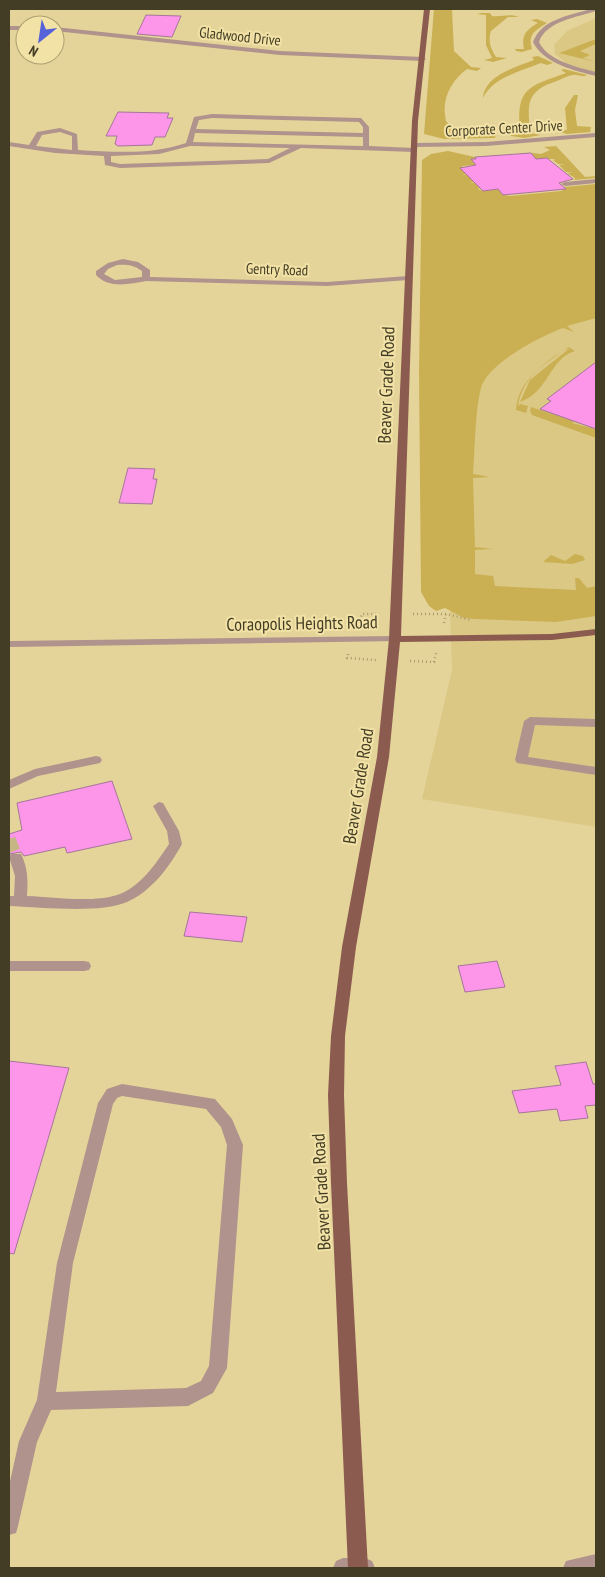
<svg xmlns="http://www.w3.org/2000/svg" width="605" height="1577" font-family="'PT Sans Narrow',sans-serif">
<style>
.built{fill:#dbc885}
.green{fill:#cab053}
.building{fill:#fd95e9;stroke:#a5759b}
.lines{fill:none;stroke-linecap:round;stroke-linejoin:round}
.minor-tunnel{stroke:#c5b683;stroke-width:13;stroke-dasharray:13 7;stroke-linecap:butt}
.path{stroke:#a89c6e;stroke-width:2.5;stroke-dasharray:1 3;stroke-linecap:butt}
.minor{fill:#af938c;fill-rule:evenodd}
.major{fill:#8b5b4f;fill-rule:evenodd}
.labels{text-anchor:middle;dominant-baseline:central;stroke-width:4;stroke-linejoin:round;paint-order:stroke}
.far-street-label{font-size:15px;fill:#433d25;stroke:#f2e2a6}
.street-label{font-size:18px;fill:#433d25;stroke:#f2e2a6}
</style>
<rect width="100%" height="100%" fill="#e5d49a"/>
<path class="built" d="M596,18V74L566,63L555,54L554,45L567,31Z
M596,310V827L422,799L452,670L441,365Z"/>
<path class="green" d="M434,9H452L454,51L471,67L481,68L477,71L467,69C450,82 441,100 446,121C460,140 479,126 496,135L495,138L444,139L424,134Z
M481,13H490L492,16C502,17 510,13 519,17H508L491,31C488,41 490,48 496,57L507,58L493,62L484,60L492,58L486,45V15L477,14Z
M537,19L547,23C536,30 527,34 532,49L522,52L516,51L515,49H524C521,35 526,30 538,23L531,20Z
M596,39V44L580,51L590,55L583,58L596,62L559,53Z
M538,56L553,63L547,65L541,63C521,71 492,78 483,98C485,75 516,67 534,60L532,57Z
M564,69L587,75C582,78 578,74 573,75C566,76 560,80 554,82C525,92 528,106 530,133L541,135L524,138L511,136L510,134L520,133C516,88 527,87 566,73L561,70Z
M574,95H578L575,110L577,126L591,127L590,132L567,134L557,131L567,130L565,108Z
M556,146L585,177L596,176V178L574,180L575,178L567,173L573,172H566L559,165L565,164H558L553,160L555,159H536L531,153L525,152L541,154L550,150L544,147Z
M448,151L475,157L476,159H472L476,165L462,166L468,174L462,175H469L475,182L469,183H476L480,188L478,189L483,191L498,189L504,195L510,196L561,191L565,189L564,187L596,184V318L567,326L574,332L563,328C541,336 491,362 482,385C475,405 475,452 473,474L490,477L473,478L475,547L493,549L475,550V574L493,576L495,586L576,590L575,578H579L587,588L596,586V616L556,622L474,619L464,618L445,608L436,611L429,606L421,592L419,373L422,160L431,154Z
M569,347L575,351C549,359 549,392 520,402L530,380L570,348C548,357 520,381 518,406L520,404L528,406L526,413L516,410C518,379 546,363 569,347Z
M531,407L574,421L572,423L596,429V438L532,415L530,411Z
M575,554L583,556L585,560L572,564L543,562L551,555L565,561Z"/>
<path class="building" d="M146,15L181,16L172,37L137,34Z
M118,112L169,113L167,118H173L165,137H155L152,145L118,146L115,144L117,136H106Z
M531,153L536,159L547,158L573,179L559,183L566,189L503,195L498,189L483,191L460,168L476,165L471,159H476L475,157Z
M596,362V429L540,409L551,401L547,399Z
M128,468L155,469L153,479H157L152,504L119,503Z
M112,781L132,839L67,853L65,847L24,856L21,852L9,854V834L22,830L17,803Z
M190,912L247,917L242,942L184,936Z
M497,961L505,987L465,992L458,966Z
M9,1061L69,1068L14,1254L9,1253Z
M586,1062L593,1084H596V1105L585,1106L588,1118L560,1121L557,1109L519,1113L512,1091L561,1085L555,1066Z"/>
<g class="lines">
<path class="minor-tunnel" d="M9,839L16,857"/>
<path class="path" d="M413,614H446L471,620
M444,623L446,614
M358,624L362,614H379
M348,654L347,658L376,660
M410,661L434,662L436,653"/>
<path class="minor" d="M591,9H596V11C578,17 546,21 539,42C548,61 577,67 596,72V76C575,71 543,63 533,42C541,19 571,15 591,9Z
M9,26H25V30H9Z
M55,27L280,51L423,57L426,59L423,61L280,55L55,31Z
M212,114L361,118L369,127V146L414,148L417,150L414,152L301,148L269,163L120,168L105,165L104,156L55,153L9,146V142L29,145L37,132L60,128L77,134L78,150C114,152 152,155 186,143L194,117ZM212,118L359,122L363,127V133L196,129L199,120ZM60,132L72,136V150L36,146L42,135ZM195,133L363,137V146L193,142ZM190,146L290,148L268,159L120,164L111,162V156L159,154Z
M596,133V137L486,146L414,147L411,145L414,143L486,142Z
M596,179V183L565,186L561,184L565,182Z
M123,259L138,262L150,270V277L327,282L408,276L412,278L408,280L327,286L146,281C129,284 109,289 96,275V271L108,263ZM117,265C127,264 134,265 142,271V277L115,280L104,274L108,269Z
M395,636L399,637L401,639L399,641L9,647V641Z
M530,717L596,719V727L535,725L528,757L596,767V775L517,763L515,760L524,721Z
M96,756L100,757L102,760L100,763L38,776L9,789V780L35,769Z
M159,802L163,803L179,831L182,844C170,866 152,891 127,902C100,914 40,907 9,906V896H14L15,876L9,857L11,854H21C28,868 28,881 27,896C53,897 92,903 117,895C140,888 157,862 169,844L167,831L153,806Z
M9,961H84L89,962L91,966L89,970L84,971H9Z
M122,1084L215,1099L232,1119L243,1145L227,1368L213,1393L188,1406L51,1410L37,1442L18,1526L16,1533L9,1535V1486L19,1441L37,1400L57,1263L98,1103L107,1089ZM122,1096L206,1109L221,1127L227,1145L209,1366L201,1381L186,1388L56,1392L73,1263L113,1104L117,1098Z
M596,1554V1568H563L566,1561Z
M343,1558H365L372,1561L375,1568H333L336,1561Z"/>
<path class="major" d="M424,9H430L418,121L401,636L552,634L596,629V635L552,640L400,642L389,757L356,947L345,1036L344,1095L347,1183L368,1568H348L331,1183L328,1095L331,1036L342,947L377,757L389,639L412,121Z"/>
</g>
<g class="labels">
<g class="far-street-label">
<text transform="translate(240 36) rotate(6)">Gladwood Drive</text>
<text transform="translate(504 128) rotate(-3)">Corporate Center Drive</text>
<text transform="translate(277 269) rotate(2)">Gentry Road</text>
</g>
<g class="street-label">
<text transform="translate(386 385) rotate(-88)">Beaver Grade Road</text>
<text transform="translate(302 623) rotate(-1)">Coraopolis Heights Road</text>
<text transform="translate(358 786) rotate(-81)">Beaver Grade Road</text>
<text transform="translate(321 1192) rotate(-93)">Beaver Grade Road</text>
</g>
</g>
<rect width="605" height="1577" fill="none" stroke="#433d25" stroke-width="20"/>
<g transform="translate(40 40) rotate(210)"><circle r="24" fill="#f2e2a6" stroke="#aca072"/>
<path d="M0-4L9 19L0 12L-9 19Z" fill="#5662d9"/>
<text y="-8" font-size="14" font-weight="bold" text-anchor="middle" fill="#433d25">N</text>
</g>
</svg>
